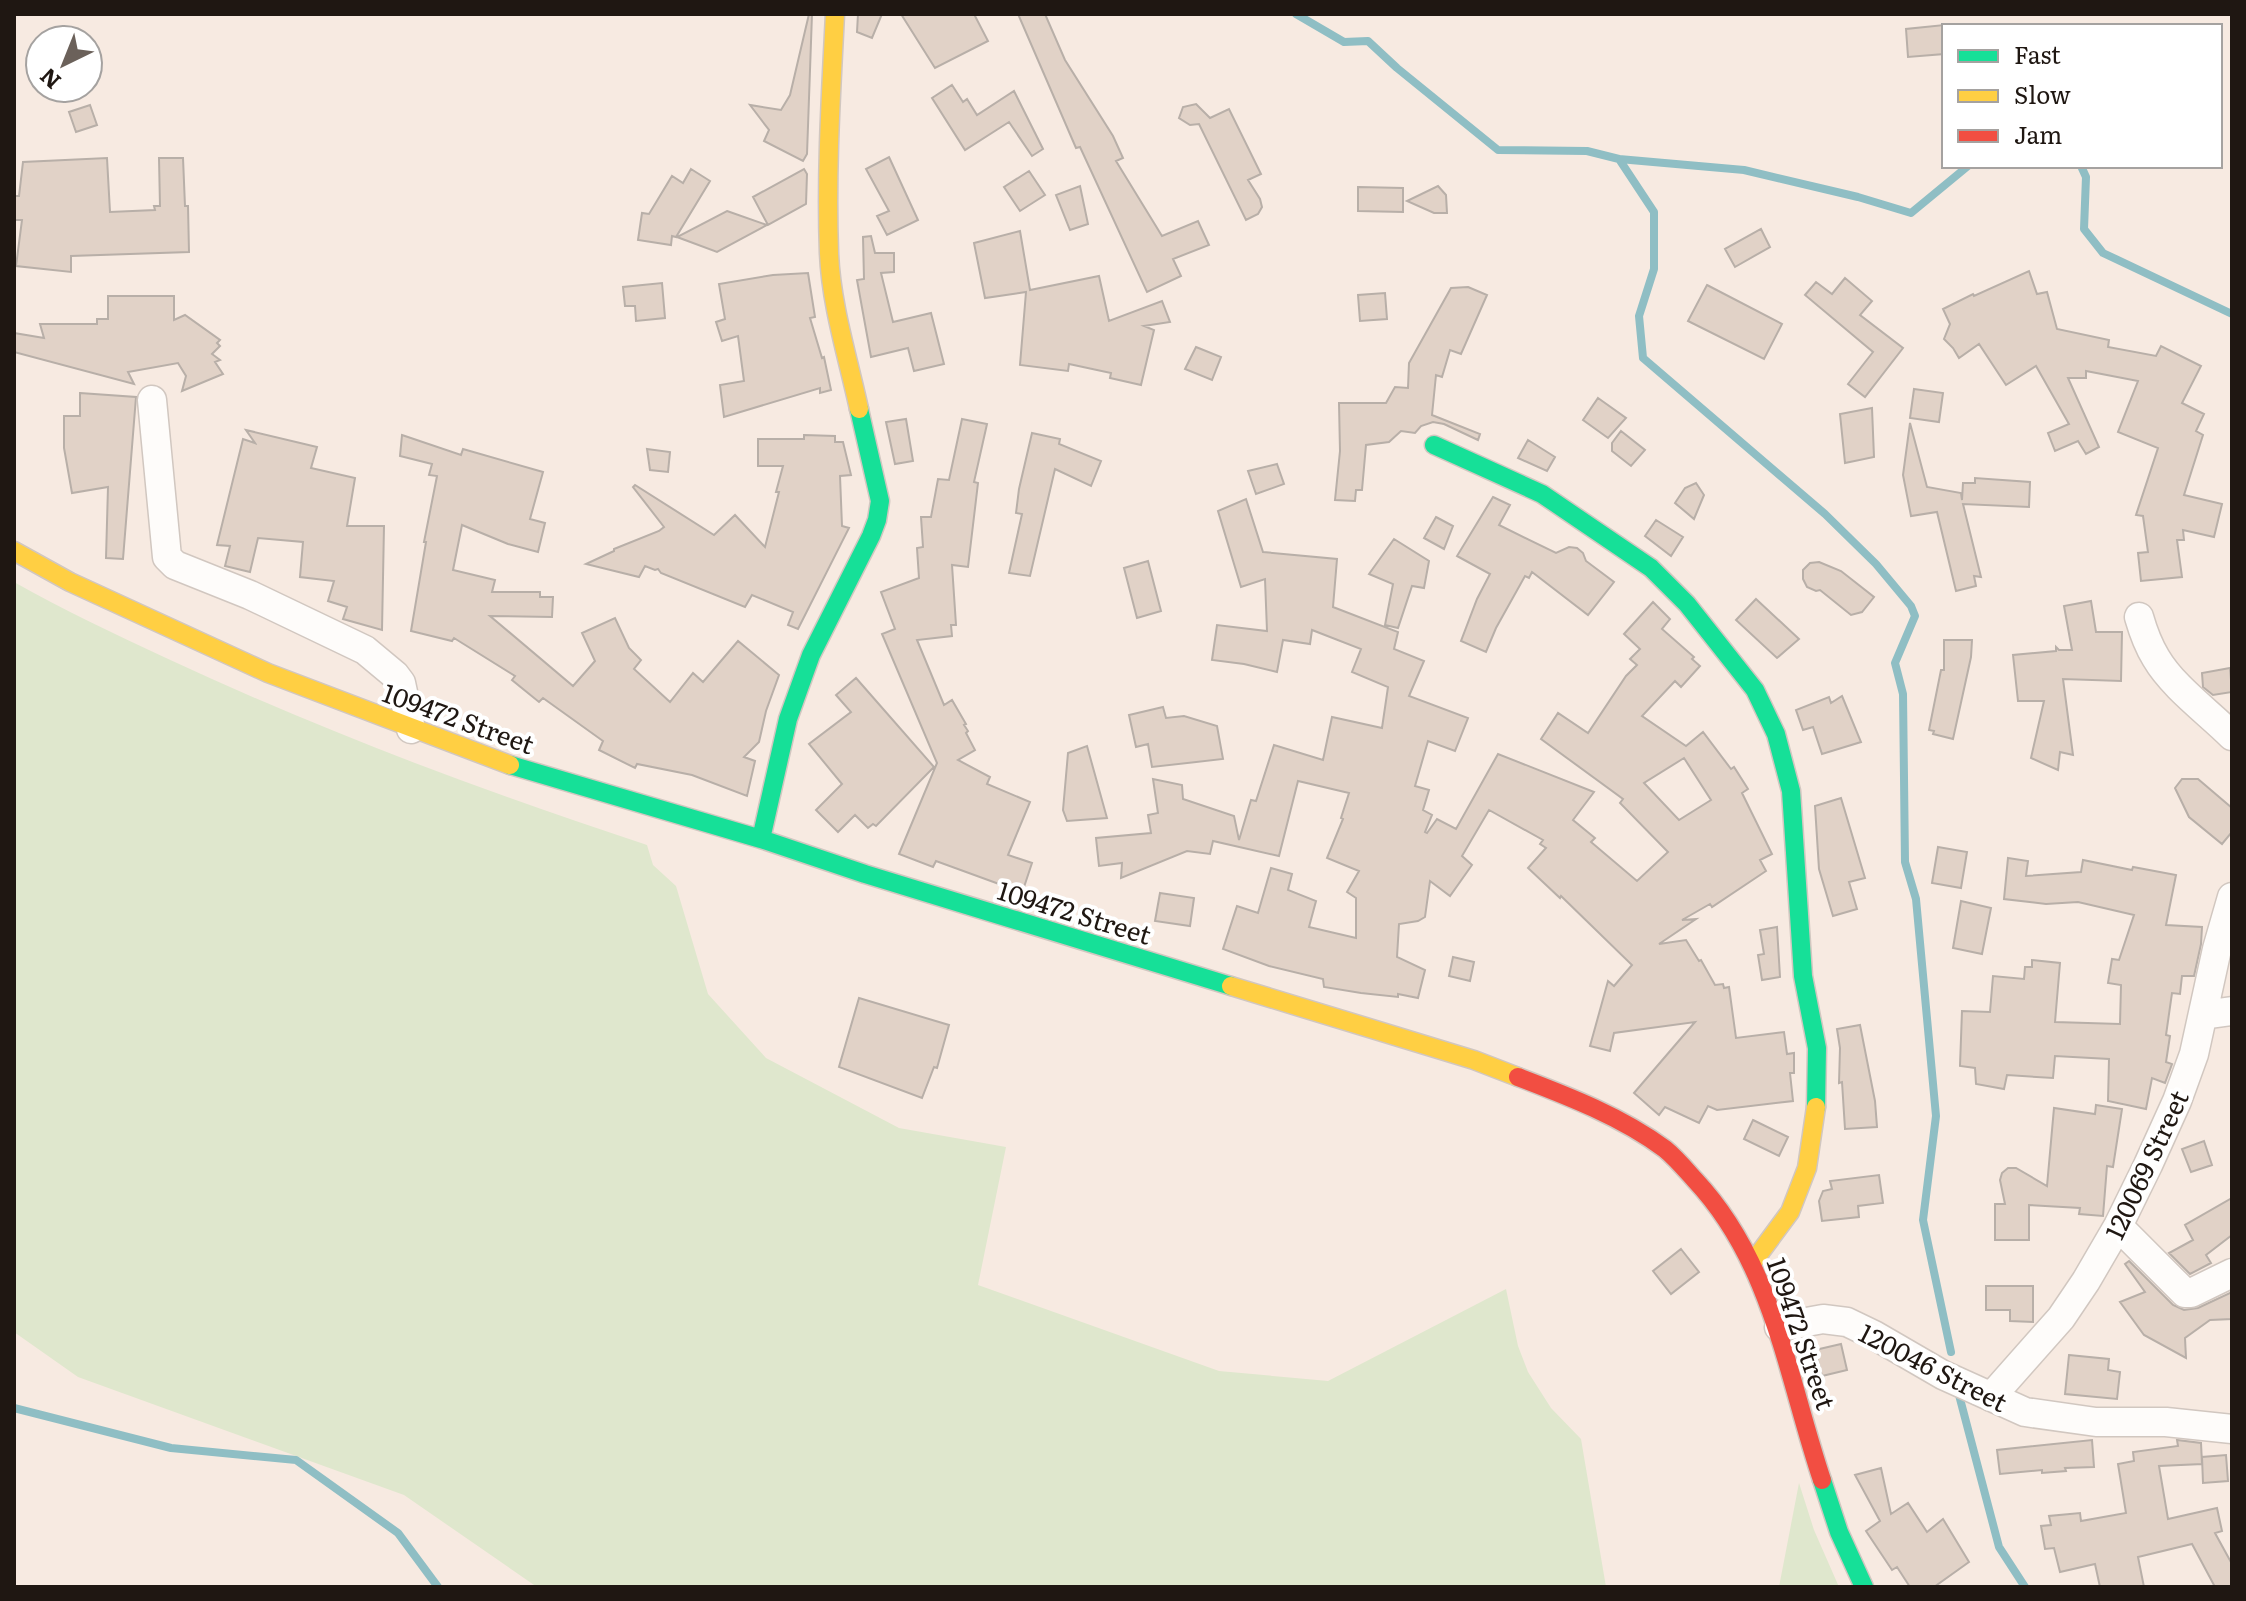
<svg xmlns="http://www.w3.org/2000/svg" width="2246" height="1601" font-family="Literata,serif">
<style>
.green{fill:#dfe7cd}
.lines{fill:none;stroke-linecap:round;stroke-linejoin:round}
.stream{stroke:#8fbec4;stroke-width:8}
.building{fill:#e1d2c7;stroke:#b8afa8;stroke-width:2;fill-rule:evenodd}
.street-casing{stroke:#d1c7c0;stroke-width:31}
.fast-casing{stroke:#d1c7c0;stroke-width:21}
.slow-casing{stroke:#d1c7c0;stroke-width:21}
.jam-casing{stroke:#d1c7c0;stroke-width:21}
.street{stroke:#fefcfa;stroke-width:28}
.fast{stroke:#16e098;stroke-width:18}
.slow{stroke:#ffcf43;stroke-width:18}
.jam{stroke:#f24e42;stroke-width:18}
.labels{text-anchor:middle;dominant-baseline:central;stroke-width:8;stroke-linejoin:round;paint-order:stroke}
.street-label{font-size:26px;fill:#1f1712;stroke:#fff}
</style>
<rect width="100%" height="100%" fill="#f7eae1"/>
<path class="green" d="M14,582C63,610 115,634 166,658C322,731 483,791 647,845L653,865L676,886L708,994L766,1058L899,1128L1006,1147L978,1285L1219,1371L1328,1381L1506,1289L1518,1346L1528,1372L1551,1408L1581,1439L1606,1587H537L404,1495L78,1377L14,1332Z
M1799,1483L1814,1530L1839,1587H1779Z"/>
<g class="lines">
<path class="stream" d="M1296,14L1344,42L1368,41L1397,68L1498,150L1587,151L1619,159L1654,212V269L1639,316L1643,358L1825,514L1876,564L1911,606L1915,616L1895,663L1903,694L1905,862L1916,899L1936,1116L1923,1220L1951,1352
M1619,159L1744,170L1858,197L1911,213L1968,166
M2081,166L2086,177L2084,229L2103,253L2232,314
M1959,1395L1999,1547L2025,1587
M14,1408L171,1448L296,1460L398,1533L438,1587"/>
</g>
<path class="building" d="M809,14H812L807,154L803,161L764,141L769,130L750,105L781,110L790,95Z
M858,14H882L872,38L857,32Z
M901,14H974L988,41L935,68Z
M1018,14H1045L1065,60L1113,136L1123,158L1116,161L1162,236L1198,221L1209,245L1173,259L1181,276L1147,292L1080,147L1076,148Z
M1944,25V54L1908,57L1906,29Z
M952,85L963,102L967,99L977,115L1014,91L1043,149L1032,156L1009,122L965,150L932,98Z
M1196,104L1210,118L1229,109L1261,174L1248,180L1260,199L1262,207L1258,214L1246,220L1199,124L1190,125L1179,118L1183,107Z
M90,105L97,125L76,132L69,112Z
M889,157L918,220L887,235L877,216L889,211L866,169Z
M107,158L110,212L155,210L154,206H160L159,158H183L185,206H188L189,252L71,256V272L16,266L22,220H14V196H19L23,162Z
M691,169L710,181L676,237L672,236L671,245L638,240L642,213L649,214L672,176L683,183Z
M804,169L807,174L806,204L768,225L753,197Z
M1029,171L1045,195L1020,211L1004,187Z
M1080,186L1088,224L1070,230L1056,195Z
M1438,186L1446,195L1447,213H1434L1407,201Z
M1358,187L1403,188V212L1358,211Z
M727,211L767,225L717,252L677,237Z
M1761,229L1770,247L1735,267L1725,249Z
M1020,231L1030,290L1099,276L1109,321L1162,301L1170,322L1144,326L1154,330L1141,385L1110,378L1111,373L1069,364L1068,371L1020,365L1026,292L985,298L974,243Z
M871,236L875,253H894V272L881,273L893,322L931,313L944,364L914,371L908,348L871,357L857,280L864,279L863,237Z
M2029,271L2037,294L2047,292L2057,329L2109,340L2108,347L2156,356L2161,346L2201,366L2182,403L2204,414L2196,431L2203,435L2184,495L2222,504L2214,537L2183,530L2184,540H2177L2182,577L2141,581L2138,553L2148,552L2143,516L2136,515L2158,448L2118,432L2138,381L2086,371V378H2068L2099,447L2086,454L2078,441L2055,451L2048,433L2069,424L2036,366L2006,385L1979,344L1959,358L1953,348L1944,339L1950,324L1943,309L1973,294L1974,296Z
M808,273L815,317L810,318L822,358L824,357L831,390L820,393V388L724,417L720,385L744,381L738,336L722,341L716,322L725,319L719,284L773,275Z
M1845,278L1872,301L1860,315L1903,348L1865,397L1848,384L1873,352L1805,295L1816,282L1832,294Z
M662,283L665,318L636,321L635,306H625L623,287Z
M1707,285L1782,324L1764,359L1688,321Z
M1468,287L1487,295L1461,354L1450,350L1442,377L1436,375L1432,415L1480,434L1478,440L1444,424L1433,422L1421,426L1415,433L1401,431L1389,442L1366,445L1362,490H1356L1355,501L1335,500L1340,451L1339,403H1386L1395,387L1408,388L1409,363L1451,288Z
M1385,293L1387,319L1360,321L1358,295Z
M108,296H174V320L185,315L220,340L217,343L220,346L212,354L220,360L215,362L223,374L182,391L186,376L178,363L128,372L134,384L14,352V333L44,338L40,324H97V319H108Z
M1196,347L1221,357L1212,380L1185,369Z
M1914,389L1943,393L1939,422L1910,418Z
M80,393L136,397L123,559L106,558L108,487L72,493L64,448V416H80Z
M1598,398L1626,418L1608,438L1583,420Z
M1872,408L1874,457L1845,463L1840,414Z
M906,419L913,461L895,464L886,422Z
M962,419L987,424L974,482L978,483L968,567L952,565L956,625H951L952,636L917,640L944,705L952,700L966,724L964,725L968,731L966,733L975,750L958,760L990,777L987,784L1030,802L1008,855L1032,863L1023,890L1010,886V888L936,861L933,867L899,854L937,763L882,634L895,629L881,592L919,578L917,548L923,547L921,517H931L938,479L949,480Z
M1910,423L1927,487L1961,493L1962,500L1963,483H1975V478L2030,482L2029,507L1963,504L1981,577L1974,576L1976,586L1956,591L1937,512L1911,516L1903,475Z
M246,430L317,447L311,468L355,478L347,526H384L382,630L343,619L347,607L328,601L334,581L300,577L303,542L258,538L250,572L225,566L230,546L217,545L243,439L255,443Z
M1621,431L1645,450L1631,466L1612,451V443Z
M1032,433L1060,439L1059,444L1101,461L1091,486L1055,469L1030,576L1009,573L1022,514L1016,513L1019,489Z
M402,435L461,455L463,449L543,472L530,519L545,523L538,552L508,544L462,525L453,570L495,580L492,592H540V597H553L552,617L490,616L573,686L595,661L582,633L615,618L629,648L641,660L634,669L670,702L693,673L703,682L738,641L779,675L766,711L759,742L744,757L755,761L747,796L692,775L637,764L635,768L599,750L603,741L543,698L539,702L512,680L515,676L454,638L452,641L411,631L426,542H424L437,476L429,475L432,464L400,456Z
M804,435L835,436V442H843L851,475L840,476L842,526L849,528L798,629L788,625L793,612L752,595L745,607L661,573L658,569L655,570L645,566L639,577L586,564L614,551V549L659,531L664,527L633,487L635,485L714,535L735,515L765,547L779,492H776L783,466H758V439H804Z
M1528,440L1555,457L1547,471L1518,458Z
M647,449L670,452L668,472L650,470Z
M1277,464L1284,484L1256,494L1248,471Z
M1696,483L1704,495L1694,519L1675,503L1685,488Z
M1493,497L1510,505L1499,525L1556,553L1569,547L1577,548L1583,553L1586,561L1614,582L1588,615L1532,572L1529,578L1525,576L1496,628L1486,652L1461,641L1477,599L1490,574L1457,556Z
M1246,499L1263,552L1337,559L1333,607L1398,632L1394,649L1424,661L1409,696L1468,718L1455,751L1428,741L1415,786L1429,790L1423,810L1432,815L1425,832L1427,833L1437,819L1456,829L1498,754L1594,792L1573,820L1595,838L1591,842L1637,881L1668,852L1620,803L1623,799L1541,739L1558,713L1588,733L1626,676L1637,665L1630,659L1640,649L1624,634L1653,602L1670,619L1662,629L1694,657L1692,659L1700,666L1681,687L1675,681L1642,716L1686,746L1703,732L1731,769L1734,767L1748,789L1742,793L1772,854L1760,860L1766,871L1712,907L1710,904L1682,920L1696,919L1659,944L1686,940L1699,961L1701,960L1715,985L1723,984L1724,988L1729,987L1736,1038L1784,1032L1787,1054L1794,1053V1073H1790L1793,1101L1717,1110L1708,1106L1699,1123L1665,1107L1659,1115L1634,1093L1695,1022L1614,1033L1610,1051L1590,1046L1608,981L1614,986L1632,965L1561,896L1560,898L1528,868L1546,848L1540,844L1543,840L1489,810L1462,856L1472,865L1450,896L1430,881L1425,917L1418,921L1399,924L1397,957L1425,970L1418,998L1398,994V997L1361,993L1324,987L1323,979L1269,966L1223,949L1237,906L1258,913L1271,868L1292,874L1288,890L1316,901L1309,927L1356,938V898L1347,892L1359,871L1327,858L1343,819L1341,818L1349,793L1298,781L1279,856L1213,841L1210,854L1187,851L1121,878L1122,863L1099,866L1096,838L1151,833L1148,815L1158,813L1153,779L1182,785L1183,799L1234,816L1239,840L1251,800L1256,801L1274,745L1323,760L1332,717L1382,728L1388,687L1352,672L1361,649L1312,630L1310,644L1283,640L1277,672L1244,664L1212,660L1217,625L1267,631L1265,579L1241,587L1218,511ZM1684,758L1711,800L1679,820L1644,783Z
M1436,517L1453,526L1444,549L1424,538Z
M1656,520L1683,537L1671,556L1645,536Z
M1394,539L1429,561L1424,588L1412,586L1398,628L1385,625L1393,584L1369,574Z
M1148,561L1161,611L1137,618L1124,568Z
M1819,562L1841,571L1874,597L1862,612L1851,615L1820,590L1816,591L1807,587L1803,579V570L1810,563Z
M1756,599L1799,639L1777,658L1736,620Z
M2091,601L2096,632H2122L2121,681L2063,679L2073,755L2060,752L2058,770L2031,758L2044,701H2018L2013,655L2056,651V647L2059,650H2072L2064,606Z
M1944,640H1972L1971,657L1953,739L1933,734L1934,731L1929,730L1941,670H1944Z
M2230,668L2232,692L2213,695L2203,687L2202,673Z
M856,678L934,767L876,826L873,824L868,828L855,815L838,832L816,810L842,784L809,744L851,712L836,695Z
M1842,696L1861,742L1822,754L1813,727L1803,730L1796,710L1829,697L1831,703Z
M1163,707L1166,718L1184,716L1217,726L1223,759L1152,767L1148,744L1136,747L1129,715Z
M1087,746L1107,818L1067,821L1063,810L1068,753Z
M2182,779H2198L2232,808V832L2222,844L2189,817L2175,788Z
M1841,798L1865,878L1849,882L1857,909L1833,916L1819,869L1815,806Z
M1938,847L1967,852L1961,888L1932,883Z
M2008,858L2028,861L2026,876L2081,872L2083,860L2132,870L2133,867L2176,875L2166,925L2202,927L2201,944L2194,976H2182L2180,994L2172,993L2166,1035L2170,1036L2166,1062L2172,1064L2165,1083L2152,1078L2146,1109L2108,1101L2109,1059L2055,1056L2053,1078L2007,1075L2004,1089L1976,1084L1975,1068L1960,1066L1962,1011L1990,1012L1993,976L2024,979L2025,967H2032V960L2060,963L2055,1022L2120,1024L2121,985L2108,983L2112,959L2119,960L2134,915L2078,902L2046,904L2004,899Z
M1160,893L1194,898L1190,926L1155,921Z
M1961,901L1991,908L1982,954L1953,948Z
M1777,927L1780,977L1762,980L1758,955L1764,954L1760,930Z
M1453,957L1474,962L1470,981L1449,976Z
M859,998L949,1025L937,1068L934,1067L922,1098L839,1067Z
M1860,1025L1875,1101L1877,1127L1845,1129L1842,1082L1839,1083L1840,1048L1837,1029Z
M2096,1105L2122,1109L2113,1167L2107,1166L2103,1216L2079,1214L2080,1208L2029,1205V1240H1995V1204H2005L2000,1180L2002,1173L2008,1168H2016L2047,1186L2054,1108L2095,1114Z
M1753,1120L1788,1137L1779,1156L1744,1139Z
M2204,1141L2212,1165L2191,1172L2182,1149Z
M1879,1175L1883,1203L1858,1206L1859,1217L1822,1221L1819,1201L1823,1191L1832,1189L1830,1181Z
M2232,1198V1235L2206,1255L2211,1263L2190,1274L2169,1253L2193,1240L2185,1225Z
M1681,1249L1699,1272L1671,1294L1653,1271Z
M2129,1261L2173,1305L2184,1310L2198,1308L2232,1292V1319L2210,1320L2185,1338L2186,1358L2144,1335L2120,1302L2145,1292L2125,1264Z
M1986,1286H2033V1322L2010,1321V1310H1986Z
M1841,1344L1847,1370L1822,1376L1815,1350Z
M2069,1355L2109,1359L2108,1370L2120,1372L2117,1399L2065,1394Z
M2092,1440L2094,1467L2065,1468L2066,1471L2042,1473V1470L2000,1474L1997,1450Z
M2177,1440L2201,1443L2202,1464L2159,1466L2168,1519L2217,1508L2222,1531L2215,1533L2232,1564V1587H2215L2192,1544L2138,1557L2144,1587H2100L2095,1564L2060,1572L2054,1548L2045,1549L2041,1526L2051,1525L2049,1516L2080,1513L2081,1521L2126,1513L2118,1464L2134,1461L2133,1452L2178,1446Z
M2226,1455L2228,1481L2203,1483L2202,1457Z
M1881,1468L1891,1514L1908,1503L1927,1532L1943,1519L1969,1562L1934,1587H1910L1897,1567L1892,1570L1866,1531L1880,1521L1855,1475Z"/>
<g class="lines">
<g class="street-casing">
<path id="street" d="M152,400L167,557L175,565L250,595L365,650L395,675L401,683L411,729
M2139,617C2143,631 2148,645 2156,658C2173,687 2208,712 2232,736
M2203,1015L2232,1011
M2118,1226L2185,1293H2191L2232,1273
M1779,1327L1823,1319L1847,1322L1874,1335L1943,1375L2025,1412L2096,1422H2166L2232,1429
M1991,1397L2061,1318L2086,1281L2118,1226L2148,1165L2177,1101L2194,1054L2217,949L2232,897"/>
</g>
<g class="fast-casing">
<path id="fast" d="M1434,445L1542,494L1651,568L1687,604L1755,690L1776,734L1791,791L1803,976L1817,1048L1816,1107
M510,765L761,839L865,874L1231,986
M761,839L788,719L811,655L871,536L877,520L880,501L859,409
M1822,1480L1839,1532L1864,1587"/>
</g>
<g class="slow-casing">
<path id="slow" d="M835,14C831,93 826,173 829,253C831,305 848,358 859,409
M14,551L70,582L268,673L510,765
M1231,986L1474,1060L1518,1077
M1753,1262L1790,1212L1807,1168L1816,1107"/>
</g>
<g class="jam-casing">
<path id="jam" d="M1518,1077C1568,1096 1622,1117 1665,1149C1676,1158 1686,1170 1695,1180C1773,1263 1787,1376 1822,1480"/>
</g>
<use href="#street" class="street"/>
<use href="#fast" class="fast"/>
<use href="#slow" class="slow"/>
<use href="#jam" class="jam"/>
</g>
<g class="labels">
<g class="street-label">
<text transform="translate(459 717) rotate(20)">109472 Street</text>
<text transform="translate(1075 911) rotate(17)">109472 Street</text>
<text transform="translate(2145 1164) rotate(-65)">120069 Street</text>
<text transform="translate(1803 1333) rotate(71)">109472 Street</text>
<text transform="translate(1934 1366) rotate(27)">120046 Street</text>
</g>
</g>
<rect width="2246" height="1601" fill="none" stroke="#1f1712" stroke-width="32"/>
<rect x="1942" y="24" width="280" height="144" fill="#ffffff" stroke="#a5a2a0" stroke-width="2"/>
<rect x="1958" y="50" width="40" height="12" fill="#16e098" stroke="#a5a2a0" stroke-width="2"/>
<text x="2014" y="64" font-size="24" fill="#1f1712">Fast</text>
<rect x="1958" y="90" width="40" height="12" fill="#ffcf43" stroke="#a5a2a0" stroke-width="2"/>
<text x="2014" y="104" font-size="24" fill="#1f1712">Slow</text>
<rect x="1958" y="130" width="40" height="12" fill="#f24e42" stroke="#a5a2a0" stroke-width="2"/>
<text x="2014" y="144" font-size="24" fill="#1f1712">Jam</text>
<g transform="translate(64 64) rotate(223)"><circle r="38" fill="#ffffff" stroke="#a5a2a0" stroke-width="2"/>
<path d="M0-6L14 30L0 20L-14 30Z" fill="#6b615a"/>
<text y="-12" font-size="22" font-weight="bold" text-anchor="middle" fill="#1f1712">N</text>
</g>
</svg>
